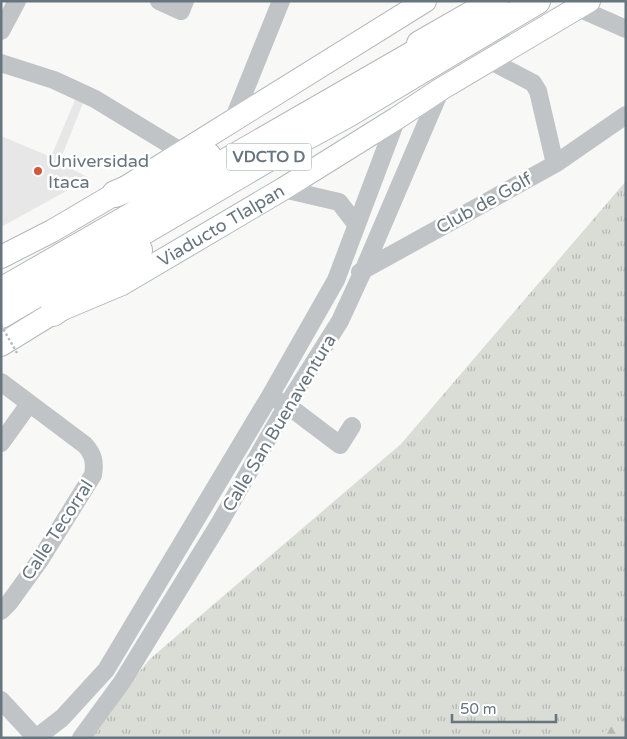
<svg xmlns="http://www.w3.org/2000/svg" width="627" height="739" font-family="'Varela Round',sans-serif">
<style>
.built{fill:#e6e7e6}
.grass{fill:url(#grass-tufts)}
.forest{fill:url(#forest-firs)}
.lines{fill:none;stroke-linecap:round;stroke-linejoin:round}
.major-casing{stroke:#b4b8bb;stroke-width:24}
.highway-casing{stroke:#b4b7ba;stroke-width:28}
.minor{stroke:#c0c4c7;stroke-width:18}
.major{stroke:#fff;stroke-width:22}
.highway{stroke:#fff;stroke-width:26}
.path-bridge{stroke:#babdbf;stroke-width:2.5;stroke-dasharray:2.5 2.5;stroke-linecap:butt}
.poi-dot{fill:#d1573d;stroke:#fff;stroke-width:2}
.labels{text-anchor:middle;dominant-baseline:central;stroke-width:5;stroke-linejoin:round;paint-order:stroke}
.shield{fill:#fff;stroke:#949ea5;stroke-width:1}
.shield-label{font-size:16px;font-weight:bold;fill:#66757e}
.poi-label{font-size:18px;fill:#66757e;stroke:#fff;text-anchor:start}
.street-label{font-size:18px;fill:#66757e;stroke:#fff}
</style>
<defs>
<pattern id="grass-tufts" width="24" height="20" patternUnits="userSpaceOnUse" patternTransform="scale(1.25)"><rect width="24" height="20" fill="#d9ddd6"/><path d="M3 7l-1-3M5 7V3M7 7l1-3M15 17l-1-3M17 17v-4M19 17l1-3" fill="none" stroke="#b4b8b3"/></pattern>
<pattern id="forest-firs" width="22" height="20" patternUnits="userSpaceOnUse" patternTransform="scale(1.25)"><rect width="22" height="20" fill="#d9ddd6"/><path d="M5 1l3.5 6h-7zM16 11l3.5 6h-7z" fill="#b4b8b3"/></pattern>
</defs>
<rect width="100%" height="100%" fill="#f8f8f6"/>
<path class="built" d="M75,100L83,103L59,163L90,178L1,227V136L51,157Z"/>
<path class="grass" d="M626,181V738H70L107,709L151,658L401,444Z"/>
<path class="forest" d="M626,716V738H595Z"/>
<g class="lines">
<g class="major-casing">
<g id="major">
<path d="M1,257L52,231L115,194L425,1"/>
<path id="s1" d="M1,345L53,313L122,284L283,189L397,118L441,89L589,1"/>
</g>
</g>
<g class="highway-casing">
<path id="highway" d="M420,44L495,1
M115,194L208,156
M1,291L438,40
M53,313L139,250
M1,315L289,146L346,115L537,1"/>
</g>
<path class="minor" d="M159,1L181,11L185,1
M578,8L626,29
M1,31L17,1
M489,60L533,83L538,91L555,164
M1,63L54,80L95,99L182,152
M233,120L281,1
M283,189L339,202L356,224
M360,272L555,164L626,115
M1,382L85,445C94,455 95,463 93,475L40,560L9,603L1,611
M277,400L287,405L340,445L352,426
M1,443L29,404
M1,700L36,738
M36,738L62,718L106,670L270,396L336,280L397,118
M81,738L122,682L219,524L287,405L340,321L363,271L441,89"/>
<use href="#major" class="major"/>
<use href="#highway" class="highway"/>
<path class="path-bridge" d="M1,325L17,353"/>
</g>
<circle class="poi-dot" cx="38" cy="171" r="5"/>
<g class="labels">
<rect class="shield" x="226.5" y="143.5" width="85" height="27" rx="4"/>
<g class="shield-label">
<text x="269" y="157">VDCTO D</text>
</g>
<g class="poi-label">
<text x="48" y="161">Universidad<tspan x="48" dy="21">Itaca</tspan></text>
</g>
<g class="street-label">
<text transform="translate(484 203) rotate(-29)">Club de Golf</text>
<text stroke="none"><textPath href="#s1" startOffset="251">Viaducto Tlalpan</textPath></text>
<text transform="translate(279 423) rotate(-59)">Calle San Buenaventura</text>
<text transform="translate(57 530) rotate(-57)">Calle Tecorral</text>
</g>
</g>
<rect width="627" height="739" fill="none" stroke="#66757e" stroke-width="5"/>
<path d="M452 714v8h104v-8" fill="none" stroke="#66757e" stroke-width="2.5"/>
<text x="460" y="714" font-size="15" fill="#66757e" stroke="#ffffff" stroke-width="4" paint-order="stroke">50 m</text>
</svg>
